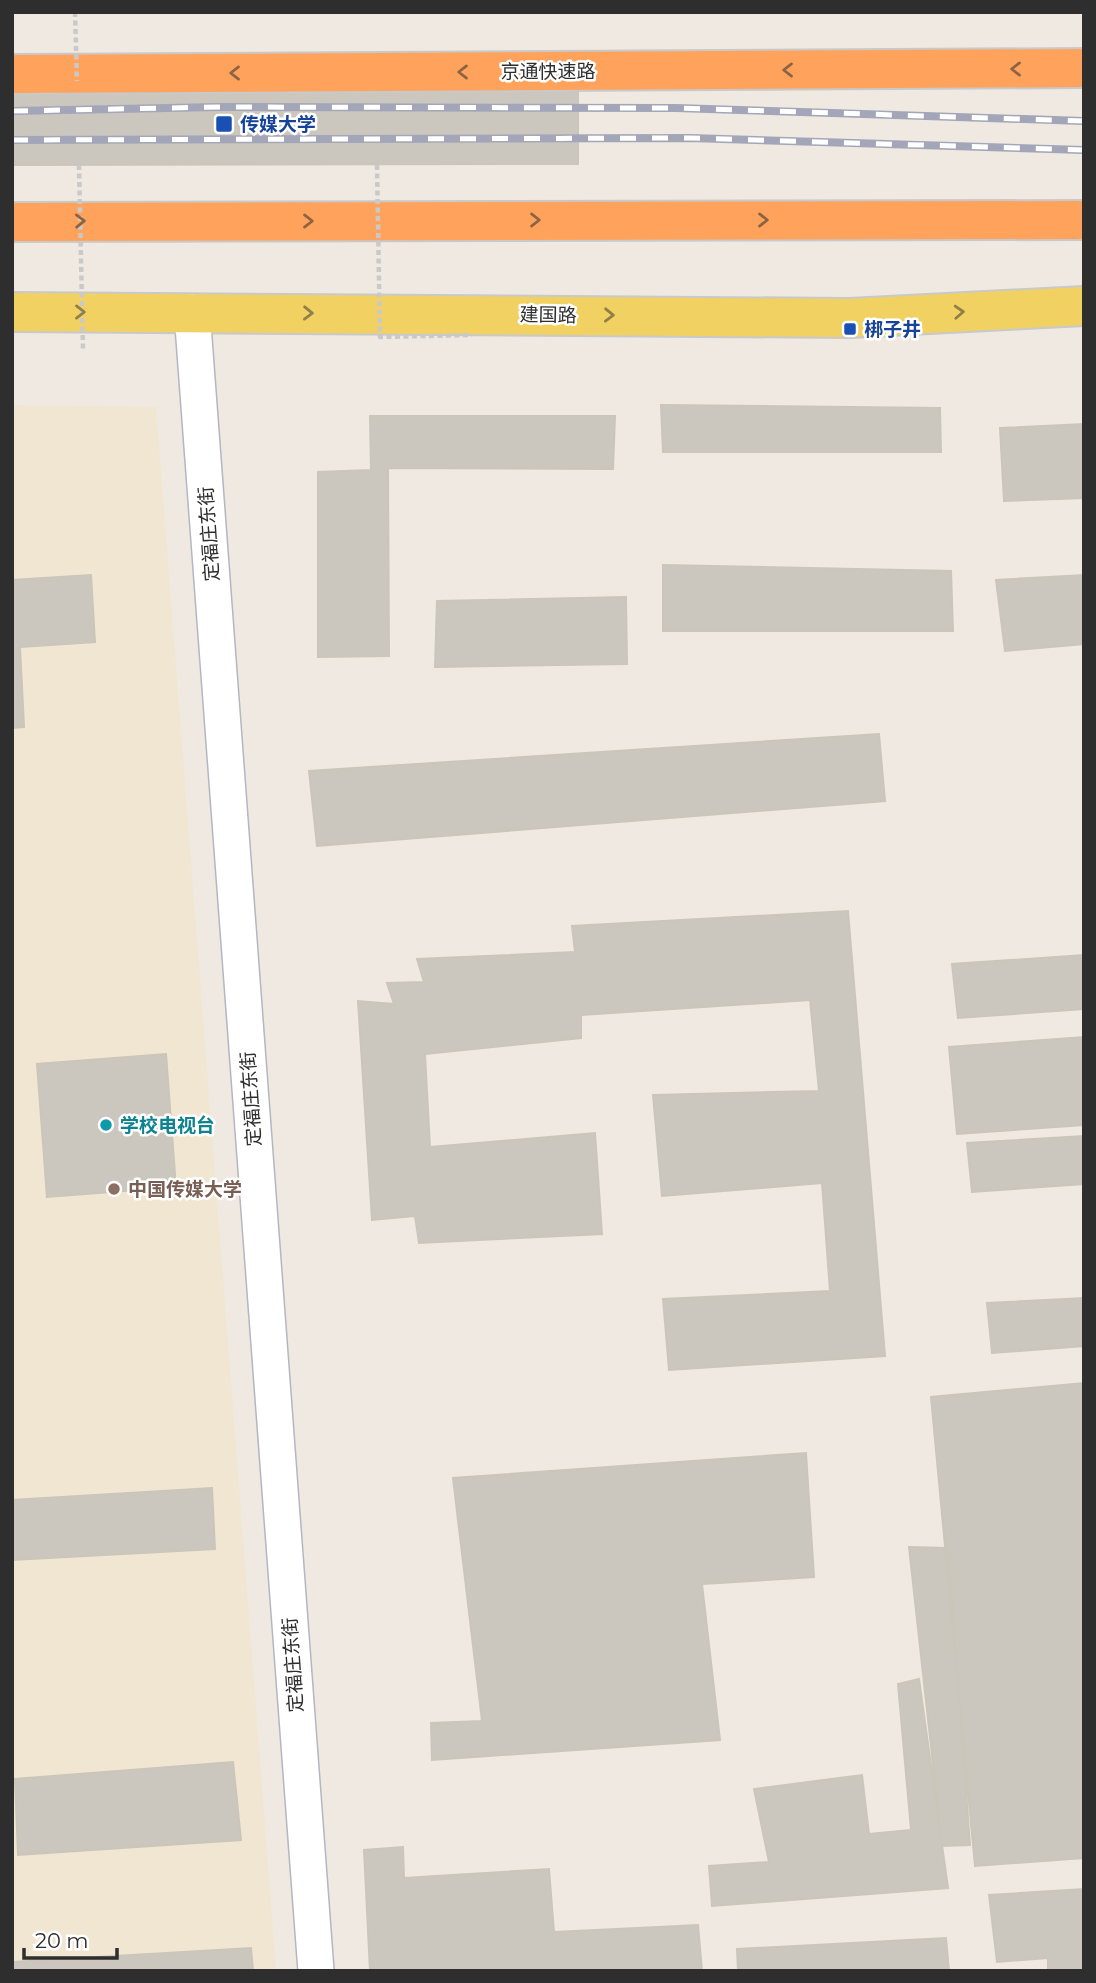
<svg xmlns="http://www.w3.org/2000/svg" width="1096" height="1983" font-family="Montserrat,'Noto Sans SC',sans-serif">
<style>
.education{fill:#f0e6d1}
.building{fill:#cbc7bf;stroke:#cbc5ba;stroke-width:2}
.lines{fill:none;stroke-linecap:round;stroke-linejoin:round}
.minor-casing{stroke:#b4b7c1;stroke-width:38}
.major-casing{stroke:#c9c9c9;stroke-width:42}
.highway-casing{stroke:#c9c9c9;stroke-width:42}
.minor{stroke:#fff;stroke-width:35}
.major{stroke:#f2d163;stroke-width:38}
.highway{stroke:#ffa35c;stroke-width:38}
.rail-casing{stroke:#a3a6b8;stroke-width:8}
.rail{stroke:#fff;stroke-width:5;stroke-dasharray:16;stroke-linecap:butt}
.path-bridge{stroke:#c9c9c9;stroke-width:4.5;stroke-dasharray:5 3.5;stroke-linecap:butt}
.oneway{stroke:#8c6343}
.oneway2{stroke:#908048}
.transit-dot{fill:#1a4fb4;stroke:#fff;stroke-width:2.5}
.culture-dot{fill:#0f9aa8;stroke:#fff;stroke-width:2.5}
.education-dot{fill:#8d6e63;stroke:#fff;stroke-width:2.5}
.labels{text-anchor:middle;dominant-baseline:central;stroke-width:5;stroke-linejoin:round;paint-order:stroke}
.street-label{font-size:19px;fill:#2e2e2e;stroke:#fff}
.transit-label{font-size:19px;font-weight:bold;fill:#164399;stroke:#fff;text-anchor:start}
.culture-label{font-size:19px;font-weight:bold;fill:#0d838f;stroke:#fff;text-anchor:start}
.education-label{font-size:19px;font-weight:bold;fill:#785e54;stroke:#fff;text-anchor:start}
</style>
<rect width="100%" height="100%" fill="#efe9e1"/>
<path class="education" d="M12,405L156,407L276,1971H12Z"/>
<path class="building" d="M578,80V164L12,165V81Z
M661,405L940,408L941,452H663Z
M370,416H615L613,469L388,468L389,656L318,657V472L371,470Z
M1084,424V498L1004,501L1000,428Z
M663,565L951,571L953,631H663Z
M91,575L95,642L20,647L24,727L12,728V580Z
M1084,575V644L1005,651L996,580Z
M626,597L627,664L435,667L437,601Z
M879,734L885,801L317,846L309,771Z
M848,911L885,1356L669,1370L663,1299L830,1291L822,1183L662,1196L653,1095L819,1091L810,1000L581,1015V1038L425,1054L430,1147L595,1133L602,1234L419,1243L415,1216L372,1220L358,1001L394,1004L387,983L424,982L417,959L575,952L572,926Z
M1084,955V1009L958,1018L952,964Z
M1084,1037V1125L957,1134L949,1047Z
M166,1054L176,1187L47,1197L37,1064Z
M1084,1136V1184L972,1192L967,1143Z
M1084,1298V1346L992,1353L987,1303Z
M1084,1383V1858L975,1866L931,1397Z
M806,1453L814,1577L702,1584L720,1740L432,1760L431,1723L482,1721L453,1478Z
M212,1488L215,1549L12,1560V1500Z
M909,1547L948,1548L970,1845L942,1846Z
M919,1679L948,1888L712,1906L709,1866L769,1862L754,1789L862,1775L869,1834L911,1830L898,1684Z
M233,1762L241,1840L18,1855L15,1779Z
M403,1847L404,1878L549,1869L554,1932L698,1925L702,1971H370L364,1850Z
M1084,1889V1971H1048V1958L997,1962L989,1895Z
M946,1938L949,1971H738L737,1949Z
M251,1948L253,1971H12V1962Z"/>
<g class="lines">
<g class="minor-casing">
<path id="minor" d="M192,312L316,1971"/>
</g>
<g class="major-casing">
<path id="major" d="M12,312L850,318L1084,306"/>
</g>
<g class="highway-casing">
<path id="highway" d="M12,74L1084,68
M12,222L1084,220"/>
</g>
<use href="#minor" class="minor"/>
<use href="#major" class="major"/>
<use href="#highway" class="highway"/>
<g class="rail-casing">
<path id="rail" d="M12,111L220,107L676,108L1084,121
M12,140L690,138L1084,150"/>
</g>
<use href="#rail" class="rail"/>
<path class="path-bridge" d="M75,12L77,81
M79,165L83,350
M377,165L380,337L472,335"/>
</g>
<defs><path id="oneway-chevron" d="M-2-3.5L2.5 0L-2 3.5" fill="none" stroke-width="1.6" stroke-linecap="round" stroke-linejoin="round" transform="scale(1.75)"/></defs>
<g class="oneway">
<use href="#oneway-chevron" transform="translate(1016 69) rotate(180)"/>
<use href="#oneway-chevron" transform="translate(788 70) rotate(180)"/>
<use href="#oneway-chevron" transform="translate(463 72) rotate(180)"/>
<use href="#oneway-chevron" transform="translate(235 73) rotate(180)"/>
<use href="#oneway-chevron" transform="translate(535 220)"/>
<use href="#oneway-chevron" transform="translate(763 220)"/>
<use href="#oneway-chevron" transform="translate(80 221) rotate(-1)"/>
<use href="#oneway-chevron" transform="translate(308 221)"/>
</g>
<g class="oneway2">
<use href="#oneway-chevron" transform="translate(80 312)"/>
<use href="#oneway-chevron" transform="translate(959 312) rotate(-3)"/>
<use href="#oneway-chevron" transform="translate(308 313) rotate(1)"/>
<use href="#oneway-chevron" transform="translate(609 315) rotate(1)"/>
</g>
<g class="transit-dot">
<rect x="215" y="115" width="18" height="18" rx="3.5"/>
<rect x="843" y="322" width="14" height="14" rx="3.5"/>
</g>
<circle class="culture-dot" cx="106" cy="1125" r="7"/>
<circle class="education-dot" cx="114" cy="1189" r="7"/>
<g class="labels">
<g class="street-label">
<text x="548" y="71">京通快速路</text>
<text transform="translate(548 315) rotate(1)">建国路</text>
<text transform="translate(209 534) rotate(-94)">定福庄东街</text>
<text transform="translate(251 1099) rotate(-94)">定福庄东街</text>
<text transform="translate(293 1665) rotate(-94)">定福庄东街</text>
</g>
<g class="transit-label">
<text x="240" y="124">传媒大学</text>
<text x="864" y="329">梆子井</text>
</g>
<g class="culture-label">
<text x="120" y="1125">学校电视台</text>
</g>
<g class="education-label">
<text x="128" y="1189">中国传媒大学</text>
</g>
</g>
<rect width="1096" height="1983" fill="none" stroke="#2e2e2e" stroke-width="28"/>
<path d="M24 1948v10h93v-10" fill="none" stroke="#2e2e2e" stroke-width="3.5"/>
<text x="35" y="1948" font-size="21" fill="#2e2e2e" stroke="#ffffff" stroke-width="5" paint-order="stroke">20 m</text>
</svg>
